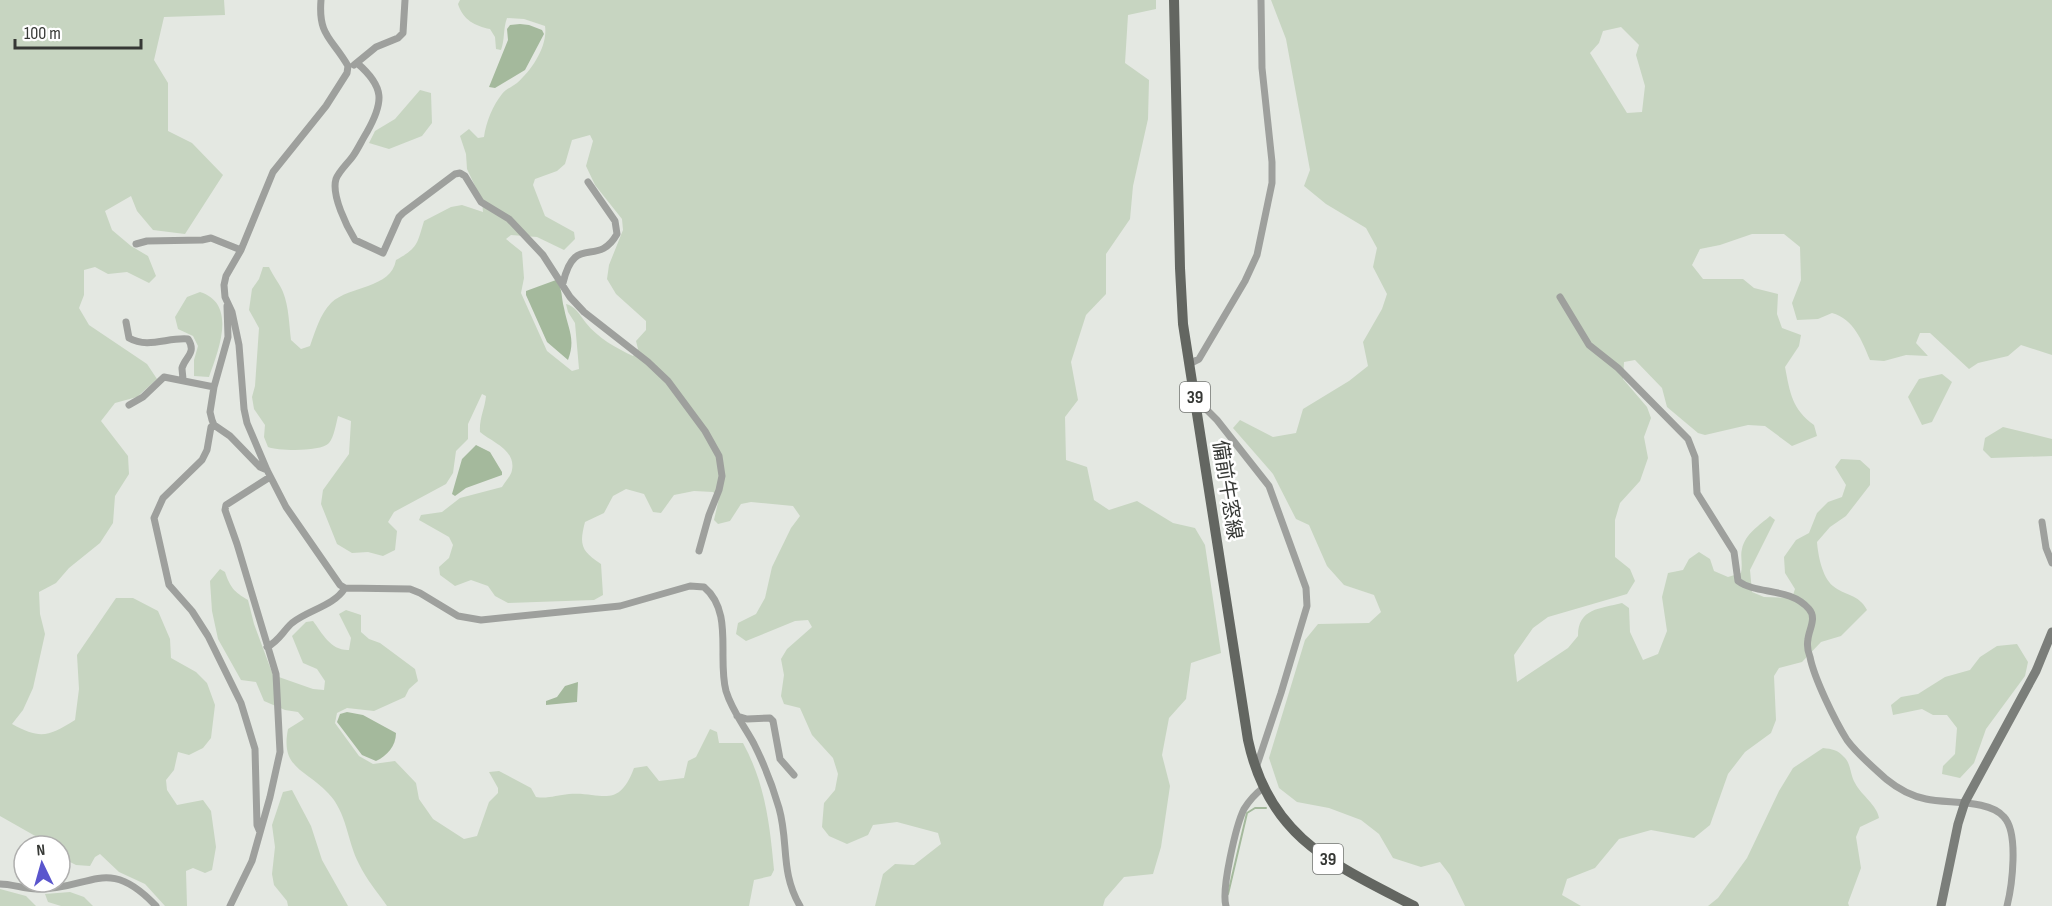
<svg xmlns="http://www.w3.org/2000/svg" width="2052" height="906" font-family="'Sofia Sans Condensed','Noto Sans JP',sans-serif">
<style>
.green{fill:#c7d5c1;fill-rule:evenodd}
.water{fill:#a4b99c}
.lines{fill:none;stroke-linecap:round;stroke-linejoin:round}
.stream{stroke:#a4b99c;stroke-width:2}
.street{stroke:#9ea09d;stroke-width:7}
.secondary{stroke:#7b7e7a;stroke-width:9}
.primary{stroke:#636661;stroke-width:10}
.labels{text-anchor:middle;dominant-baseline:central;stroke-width:5;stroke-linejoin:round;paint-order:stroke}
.shield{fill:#fff;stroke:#727472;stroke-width:1.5}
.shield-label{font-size:18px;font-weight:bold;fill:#363835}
.street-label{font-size:20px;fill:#363835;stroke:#fff}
</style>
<rect width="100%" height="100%" fill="#e4e8e2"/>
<path class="green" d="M0,0H224L225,15L164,17L154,60L168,83V131L192,143L223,175L185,234L153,230L137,211L131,196L105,211L112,230L131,246L148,256L156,276L149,283L127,272L108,274L95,267L84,270V295L79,308L89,325L147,364L157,379L137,397L115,403L101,421L128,456L129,474L115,496L113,523L100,543L69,568L56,583L39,592L40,614L45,634L33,688L23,710L12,724C41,740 49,736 75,720L79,689L77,655L116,598H133L158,611L170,639L171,658L196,672L207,683L215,705L211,738L203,748L189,755L178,752L174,770L166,780L167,790L177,805L203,800L211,811L216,847L212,870L205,873L193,868L186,871L187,906H165L145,884L119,872L100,854L95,857L90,866L76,865L60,857V846H43L37,837L0,816Z
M460,0H1156V9L1128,15L1125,63L1149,80L1148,119L1133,186L1130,219L1106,254V294L1086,315L1071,362L1078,400L1065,417L1066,460L1087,467L1094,500L1109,510L1137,501L1173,523L1195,528L1205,545L1221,653L1191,663L1186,699L1169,718L1162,755L1170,786L1161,847L1153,874L1124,877L1105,899L1103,906H875L883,874L895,864L914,865L941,844L938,833L897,822L873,825L868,835L847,844L829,836L822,827L824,803L835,790L838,774L833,758L812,735L800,708L784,704L781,696L784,675L781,659L787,649L812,627L808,620L795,621L746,641L736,634L738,623L756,614L765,598L772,567L791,528L800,516L793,506L751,502L741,504L730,521L718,524L714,520L719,498L713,492L694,491L674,495L661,513L653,512L644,494L626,489L613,496L604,513L585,522C579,545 581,551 601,564L603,595L594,600L508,603L495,596L488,586L471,580L455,586L440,575L439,567L449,558L453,545L449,537L419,520L421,515L442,512L460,498L502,487C505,482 511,476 512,470C516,450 492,442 480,432C479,419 485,408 486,396L482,394L468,424V439L456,451L453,473L446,484L394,512L388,522L397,531L395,550L383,556L368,552L352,553L337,544L321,504L323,490L349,454L351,421L338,416C336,424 334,437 329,443C321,452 279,451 268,447L264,437L265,425L254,409L252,397L255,386L259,328L249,310L252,289L259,279L263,267H269C273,276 280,284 283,292C289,307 289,325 291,340L301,349L310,346C315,332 320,314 331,303C350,285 391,289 396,260C418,248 417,244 424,221L451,207L462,205L483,212L482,201L467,169L466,154L460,136L469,129L478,138L484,137C486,122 493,105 502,94C506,89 512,87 517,83C532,70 548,46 545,26L524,19L507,18C503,29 505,39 501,50L496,49L495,37L490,29C475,26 463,20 458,4ZM590,135L593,141L586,166L595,185L622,219L623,230L609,265L607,279L616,294L646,321V330L636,341L638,349L633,356C616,348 598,338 586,323C580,315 575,306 566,304L568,312L575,323L579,369L572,371L547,351L521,293L524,278L522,252L506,239L511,235L537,237L564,250L575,239L574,232L545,216L533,185L535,179L557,171L565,164L572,140Z
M1271,0H2052V355L2021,345L2008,356L1978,363L1969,369L1930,333H1920L1916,343L1928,356L1906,355L1884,361L1870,360C1862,341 1854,319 1832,313L1818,319L1797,320L1792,303L1801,280L1800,247L1784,234H1752L1720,245L1700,249L1692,265L1703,279H1743L1754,288L1778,294L1777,314L1782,328L1801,335L1799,346L1785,367C1790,393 1792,409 1814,425L1817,436L1792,446L1765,426L1748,425L1705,435L1698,433L1667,407L1662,388L1635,360L1624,362L1623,379L1647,407L1651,418L1644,437L1648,458L1640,481L1620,503L1615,520V557L1630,569L1635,581L1627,594L1548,617L1533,628L1514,655L1517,682L1568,648L1578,636C1578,608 1600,609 1622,603L1629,608L1630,632L1643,660L1658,654L1667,631L1662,597L1668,573L1683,570L1689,559L1699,552L1710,559L1714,571L1728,577L1741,573C1743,564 1740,555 1742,549C1745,534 1760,525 1770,516L1775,520L1750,570L1752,592L1764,597L1792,598L1795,589L1785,573L1784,557L1796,540L1809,533L1817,513L1828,502L1842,497L1846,485L1835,467L1841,459L1860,460L1870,469V485L1846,516L1830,527L1817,542C1818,555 1822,577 1833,586C1845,596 1859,594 1867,610L1841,636L1821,642L1802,662L1779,668L1774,676L1776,720L1771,733L1745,752L1728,774L1710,825L1694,838L1651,830L1619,839L1595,868L1567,879L1562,895L1581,906H1465L1450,875L1440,862L1421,867L1393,858L1379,834L1361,820L1329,808L1297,802L1279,788L1269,758L1305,640L1318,624L1369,623L1381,612L1374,595L1344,585L1327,566L1309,525L1296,519L1273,474L1233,428L1240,420L1273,437L1296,433L1303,409L1349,381L1368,366L1363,342L1382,309L1387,294L1373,267L1377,248L1366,228L1326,204L1304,186L1310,170L1286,39ZM1621,27L1639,45L1636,55L1645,86L1642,112L1627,113L1590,53L1599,43L1603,31Z
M420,90L431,93L432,123L422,136L389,149L369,143L375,131L395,119Z
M200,292C238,304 218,351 209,377L194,376V360L198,346L193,336L178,329L175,317L187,297Z
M1942,374L1952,382L1932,422L1922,425L1908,397L1919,379Z
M2003,427L2052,439V456L1991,458L1983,450L1985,438Z
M220,569L225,572C230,587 234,592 248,600L254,624L273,675L313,689L324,690L325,681L317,669L303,663L292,636L306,622L313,621C322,633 331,651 349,650L351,638L339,614L346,610L361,615V632L369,639L380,643L415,669L418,681L409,689L405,697L374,711L347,708L337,713L335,723L359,756L373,764L395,761L416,783L419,799L433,819L464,839L477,836L489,802L498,793V788L489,772L499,771L531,788L536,797C548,799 557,795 569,794C601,791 618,811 634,768L647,766L659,781L684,778L688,761L696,757L710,729L717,732L719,743H743C765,783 770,825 774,870L771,876L754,880L749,906H387C378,893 366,879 359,864C347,841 347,812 328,793C306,769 280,769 288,729L304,719L298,712L285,710L264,701L256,682L241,680L218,639L212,611L210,581Z
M2017,644L2028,662L2025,676L1986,729L1974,763L1960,778L1942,774L1943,766L1955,754L1957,728L1947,715H1933L1922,709L1893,715L1891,705L1901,697L1918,694L1945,677L1970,670L1980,657L1997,646Z
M1823,748C1832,749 1838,750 1844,757C1851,763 1850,775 1855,783C1862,796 1877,805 1879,818L1860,827L1856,837L1861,868L1848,903L1849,906H1708L1718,898L1747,858L1779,791L1793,768Z
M292,790L311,826L322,860L348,906H288L287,901L274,885L272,874L275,847L272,825L283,792Z
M0,889L26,896L36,906H0Z
M70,892L84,897L93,906H61L48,902L45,894Z"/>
<path class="water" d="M520,24L529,25L542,30L544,34L525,70L495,88L489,87L508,40L507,29L510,25Z
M556,280C563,289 561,297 564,308C568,329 576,339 568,360L547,342L526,295V291Z
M476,445L490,452L502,472V475L466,488L455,496L452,494L462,459Z
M578,682L577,702L546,705V701L557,697L565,686Z
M347,712L363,715L396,733C396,746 387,756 376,761L362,755L337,722L340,714Z"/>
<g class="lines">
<path class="stream" d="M1228,894L1247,813L1255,808H1266"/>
<path class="street" d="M321,0C318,36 332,38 348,66L347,73L326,106L273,172L241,250L226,276L224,285L225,297L232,312L239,345L244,409L247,423L267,470L286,507L340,585L345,588L410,589L420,593L458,616L481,620L620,606L690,586L704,587C734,612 717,658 726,691C732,711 745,727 754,744C764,764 773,787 779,808C789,843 780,872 800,906
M357,63C385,87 384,102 367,132C362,140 358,149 353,156C348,163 339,171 336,179C331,195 347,227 355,240L383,253L399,217L403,213L455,174L460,173L465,176L481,202L509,219L543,255L570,297L584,312L648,362L668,381L705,431L719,456L722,476L719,490L709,515L699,551
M354,65L376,47L398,38L403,33L405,0
M136,244L147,241L202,240L211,238L241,250
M563,283C575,232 597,269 617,234L615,221L588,182
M1560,297L1589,345L1618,368L1688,439L1695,457L1697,493L1734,552L1738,581C1757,595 1790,587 1809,609C1817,618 1809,629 1808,639C1807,644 1808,652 1810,657C1814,678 1835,721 1847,740C1857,754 1873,767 1886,779C1897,788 1911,796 1926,799C1947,804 1989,799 2004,817C2019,833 2012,886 2007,906
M227,306L228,337L214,387L210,412L212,420L214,425L230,436L260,467L267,470
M126,322L129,338C148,349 168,337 188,339C197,353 185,357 182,368C182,370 183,378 183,379
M1189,364L1199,359L1245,281L1257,255L1272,183V162L1262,68L1261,0
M1196,404L1206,409L1217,420L1269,486L1306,588L1307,606L1281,693L1257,765
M129,405L143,397L164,377L214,387
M214,425L211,427L207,450L202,460L163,498L154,518L169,585L192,611L208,636L241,703L255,749L257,825L260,832
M2042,522L2046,548L2052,563
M267,647C279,641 283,631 292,623C308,610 334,606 345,588
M737,716L747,719L770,718L773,721L780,759L794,775
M0,884C12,884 24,889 37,889C91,890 107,854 156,906
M230,906L252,861L270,797L280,752L276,674L237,544L225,510L226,505L270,477
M1226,906C1221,890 1236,825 1244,809C1249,801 1255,794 1263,788"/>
<path class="secondary" d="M1941,906L1958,824L1965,802L2036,671L2052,632"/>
<path class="primary" d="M1174,0L1180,268L1183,324L1248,740C1269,838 1333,864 1414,906"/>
</g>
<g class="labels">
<g class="shield">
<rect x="1180" y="382" width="30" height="30" rx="4.5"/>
<rect x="1313" y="844" width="30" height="30" rx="4.5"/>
</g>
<g class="shield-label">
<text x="1195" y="397">39</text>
<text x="1328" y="859">39</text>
</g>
<g class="street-label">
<text transform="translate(1227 490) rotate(81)">備前牛窓線</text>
</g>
</g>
<g transform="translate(42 864) rotate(355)"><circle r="28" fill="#ffffff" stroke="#afafae" stroke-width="1.5"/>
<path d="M0-4.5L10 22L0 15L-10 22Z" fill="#5a55cd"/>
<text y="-9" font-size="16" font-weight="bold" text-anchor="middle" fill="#363835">N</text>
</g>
<path d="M15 39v9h126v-9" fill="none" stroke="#363835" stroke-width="3"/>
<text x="24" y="39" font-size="18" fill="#363835" stroke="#ffffff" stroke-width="4.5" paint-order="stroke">100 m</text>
</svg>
